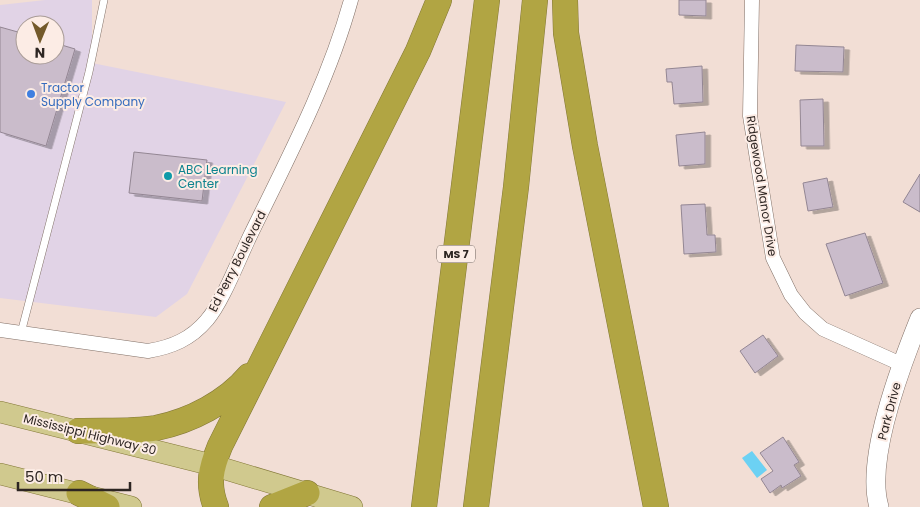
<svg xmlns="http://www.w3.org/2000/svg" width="920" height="507" font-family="Poppins,sans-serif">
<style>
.commercial{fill:#e1d3e6;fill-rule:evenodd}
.water{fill:#6cd1f3}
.building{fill:#cabccb;stroke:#938693;filter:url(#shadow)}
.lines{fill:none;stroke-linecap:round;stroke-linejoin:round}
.lane-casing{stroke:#817067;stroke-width:8}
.street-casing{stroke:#817067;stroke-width:15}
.secondary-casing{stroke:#817067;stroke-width:20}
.primary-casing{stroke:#837837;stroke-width:22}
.highway-casing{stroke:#837837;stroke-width:26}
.lane{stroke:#fff;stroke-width:7}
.street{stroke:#fff;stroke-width:14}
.secondary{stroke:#fff;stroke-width:19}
.primary{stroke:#d0c98e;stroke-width:21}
.highway{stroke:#b1a543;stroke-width:25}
.shop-dot{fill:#3f7fe0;stroke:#fcece5;stroke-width:2}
.culture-dot{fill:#0f9aa8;stroke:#fcece5;stroke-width:2}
.labels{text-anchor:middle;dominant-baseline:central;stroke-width:4;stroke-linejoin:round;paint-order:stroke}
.shield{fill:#fcece5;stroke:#6b615c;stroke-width:1}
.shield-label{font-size:11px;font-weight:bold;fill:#2d2522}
.shop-label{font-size:12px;fill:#366cbe;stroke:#fcece5;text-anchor:start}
.culture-label{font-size:12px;fill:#0d838f;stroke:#fcece5;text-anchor:start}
.street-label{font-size:12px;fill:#2d2522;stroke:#fcece5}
</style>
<defs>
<filter id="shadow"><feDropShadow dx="5.5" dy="3" stdDeviation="0" flood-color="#0004"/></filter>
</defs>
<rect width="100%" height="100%" fill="#f2ded5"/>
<path class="commercial" d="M45,0H92V63L286,102L187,294L156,317L0,298V5ZM25,25H55V55H25Z"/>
<path class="water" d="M752,451L767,470L757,478L742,458Z"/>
<path class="building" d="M679,0H706V16L679,15Z
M0,27L25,34V55H55V43L75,49L46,146L0,132Z
M796,45L844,47L843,72L795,71Z
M702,66L703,102L674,104L672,82H667L666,69Z
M823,99L824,146H801L800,100Z
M705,132V164L679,166L676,135Z
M134,152L207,160L202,201L129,193Z
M920,174V212L903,202Z
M827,178L833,207L808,211L803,183Z
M705,204L707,235H715L716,252L684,254L681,205Z
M865,233L883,283L845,296L826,244Z
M763,335L778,356L755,373L740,351Z
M783,437L799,462L794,465L801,476L782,488L781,485L770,493L761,479L773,471L760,453Z"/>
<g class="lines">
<g class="lane-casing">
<path id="lane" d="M21,333L89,72L104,0"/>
</g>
<g class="street-casing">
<path id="street" d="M752,0L750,116L773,258L791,295L805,313L823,329L901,364
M0,330L148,351C172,347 191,339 207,320C222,303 239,259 250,236C287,160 328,83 351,0"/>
</g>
<g class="secondary-casing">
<path id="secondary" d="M879,507C865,459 901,365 920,318"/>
</g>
<g class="primary-casing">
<path id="primary" d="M0,412L212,465L352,507
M0,474L131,507"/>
</g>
<g class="highway-casing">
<path id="highway" d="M565,0L566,33L585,146L656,507
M78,431C103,430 132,432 156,428C191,421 227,402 249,376
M79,493L107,507
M216,507C207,484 211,468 220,446L418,51L439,0
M272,507L307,493
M424,507L487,0
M476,507L516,187L535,0"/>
</g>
<use href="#lane" class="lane"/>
<use href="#street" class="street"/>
<use href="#secondary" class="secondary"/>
<use href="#primary" class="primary"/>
<use href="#highway" class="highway"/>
</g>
<circle class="shop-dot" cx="31" cy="94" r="5"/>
<circle class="culture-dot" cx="168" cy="176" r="5"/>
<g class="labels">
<rect class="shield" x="437" y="245.5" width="38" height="17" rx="4"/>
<g class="shield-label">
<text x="456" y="254">MS 7</text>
</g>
<g class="shop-label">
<text x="41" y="87">Tractor<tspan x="41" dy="14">Supply Company</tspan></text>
</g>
<g class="culture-label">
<text x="178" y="169">ABC Learning<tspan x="178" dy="14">Center</tspan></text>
</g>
<g class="street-label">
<text transform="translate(762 186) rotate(81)">Ridgewood Manor Drive</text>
<text transform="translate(237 261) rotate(-63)">Ed Perry Boulevard</text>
<text transform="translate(889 411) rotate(-75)">Park Drive</text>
<text transform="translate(90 434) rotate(14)">Mississippi Highway 30</text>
</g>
</g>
<g transform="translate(40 40) rotate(181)"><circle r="24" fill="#fcece5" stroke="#a99c97"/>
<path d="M0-4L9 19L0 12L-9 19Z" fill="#73592a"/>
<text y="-8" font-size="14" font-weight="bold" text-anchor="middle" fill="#2d2522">N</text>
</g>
<path d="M18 482v8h112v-8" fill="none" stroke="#2d2522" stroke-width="2.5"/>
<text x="25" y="482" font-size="15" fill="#2d2522" stroke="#fcece5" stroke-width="4" paint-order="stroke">50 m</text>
</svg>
